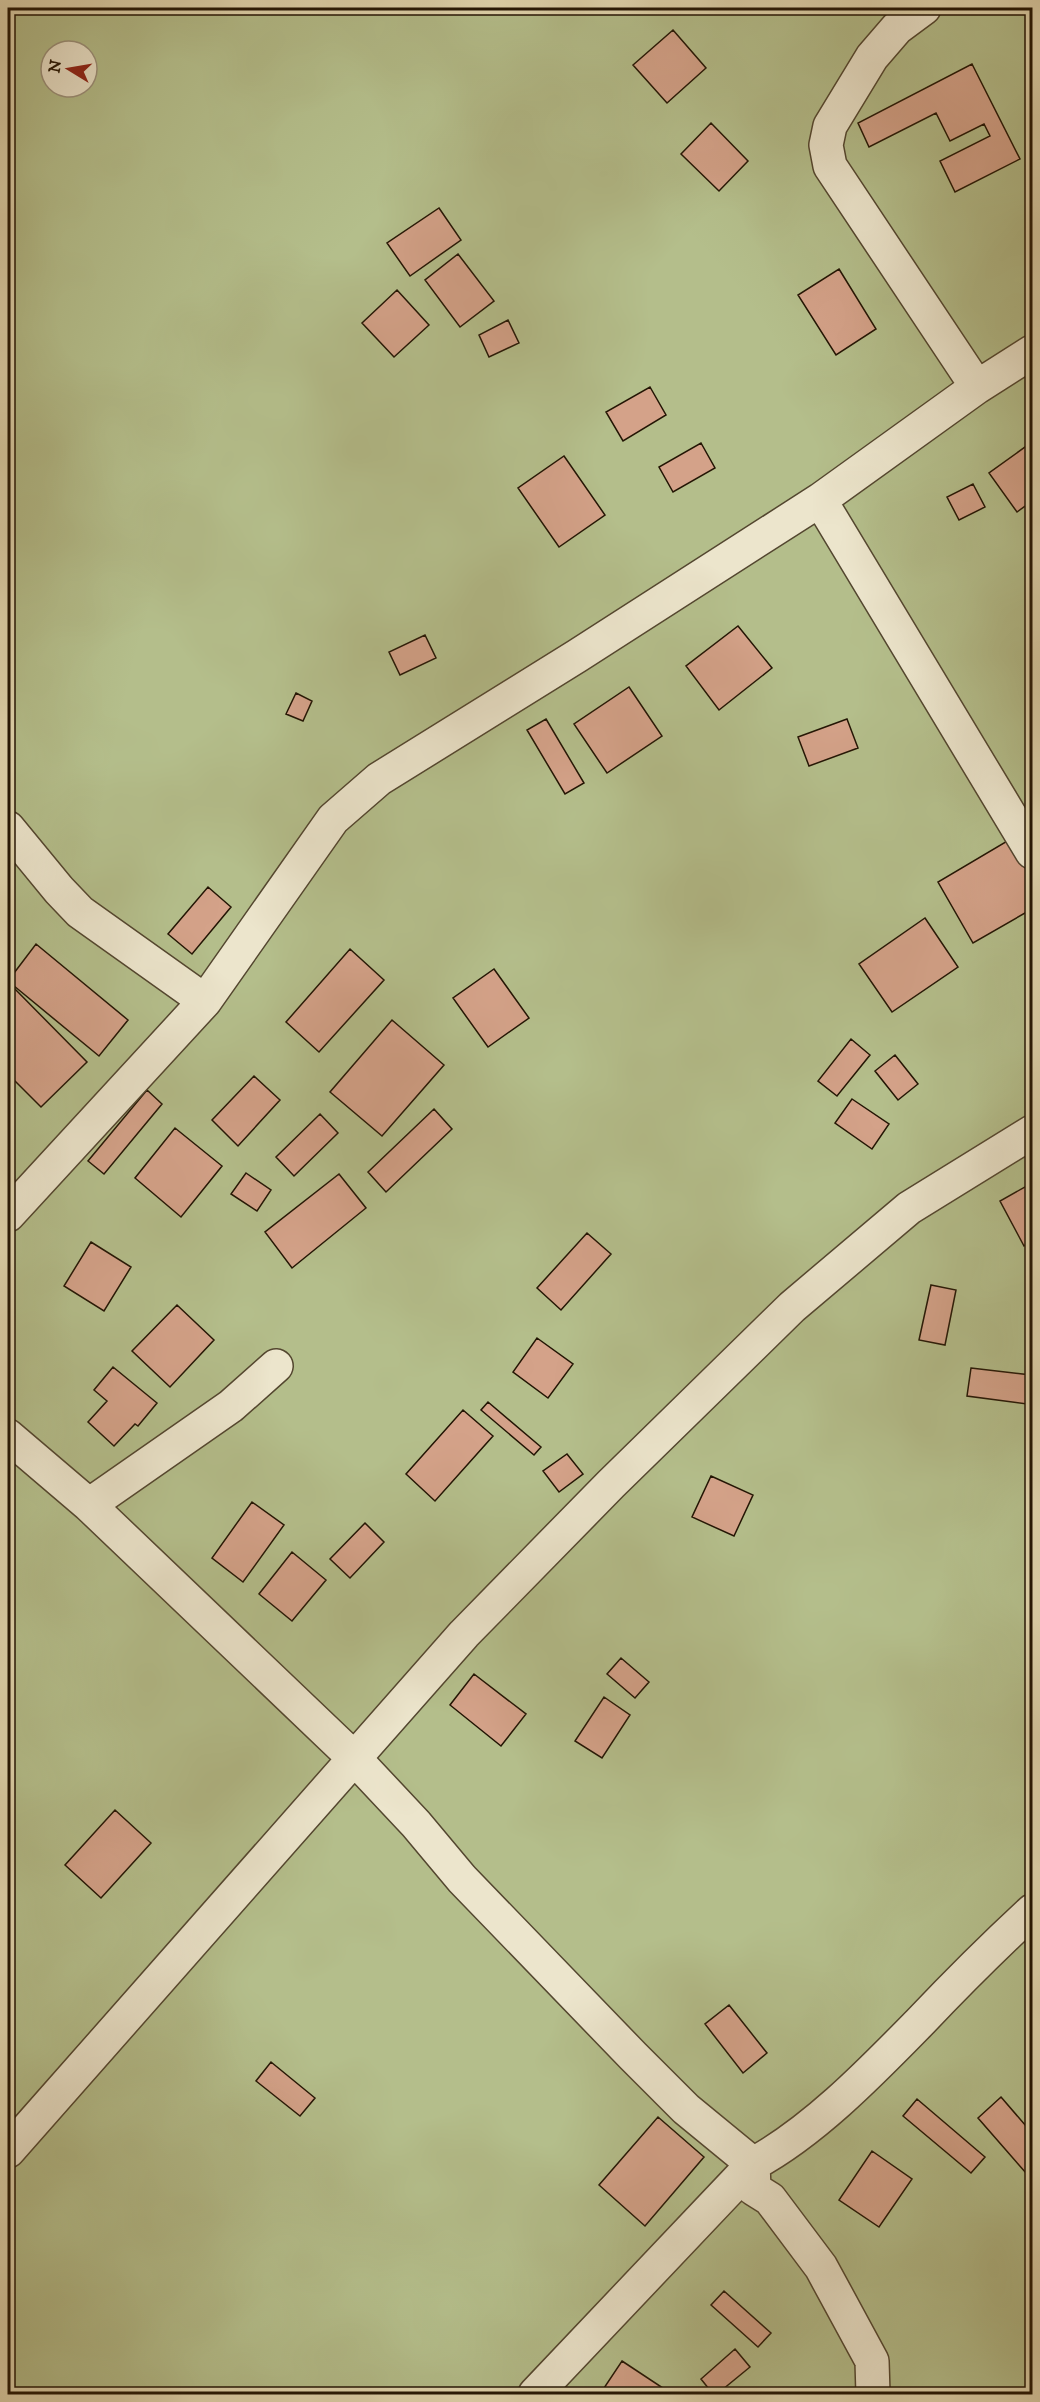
<svg xmlns="http://www.w3.org/2000/svg" width="1040" height="2402" font-family="'IM FELL DW Pica',serif">
<style>
.green{fill:#b4be8b;stroke:#6c6a48;stroke-width:1.5;fill-rule:evenodd}
.building{fill:#d4a289;stroke:#231504;stroke-width:1.5}
.lines{fill:none;stroke-linecap:round;stroke-linejoin:round}
.street-casing{stroke:#53462f;stroke-width:36}
.street{stroke:#ece5cc;stroke-width:33}
</style>
<rect width="100%" height="100%" fill="#e2d7b0"/>
<filter id="stains"><feTurbulence type="fractalNoise" baseFrequency=".00333" numOctaves="4"/><feColorMatrix values="0 0 0 0 .2 0 0 0 0 .09 0 0 0 0 .02 0 0 0 .5 -.17"/></filter>
<radialGradient id="worn" r=".72"><stop offset=".6" stop-color="#630" stop-opacity="0"/><stop offset="1" stop-color="#630" stop-opacity=".3"/></radialGradient>
<path class="green" d="M8,8H1032V2394H8ZM51,51H87V87H51Z"/>
<path class="building" d="M673,30L706,68L667,103L633,65Z
M972,64L1020,159L955,192L940,161L990,136L984,124L950,141L936,113L869,147L858,123Z
M711,123L748,161L719,191L681,154Z
M439,208L461,240L410,276L387,243Z
M458,254L494,301L460,327L425,280Z
M839,269L876,329L836,355L798,295Z
M397,290L429,325L394,357L362,323Z
M508,320L519,343L489,357L479,335Z
M650,387L666,415L623,441L606,412Z
M1032,442V501L1017,512L989,473Z
M701,443L715,468L673,492L659,467Z
M564,456L605,515L559,547L518,488Z
M973,484L985,507L959,520L947,497Z
M738,626L772,668L719,710L686,666Z
M425,635L436,658L400,675L389,652Z
M629,687L662,736L607,773L574,724Z
M296,693L312,701L303,721L286,714Z
M546,719L584,783L565,794L527,730Z
M847,719L858,748L809,766L798,737Z
M1014,837L1032,869V909L973,943L938,882Z
M208,887L231,907L192,954L168,934Z
M925,918L958,967L892,1012L859,964Z
M36,944L128,1020L99,1056L8,981Z
M350,949L384,980L319,1052L286,1022Z
M494,969L529,1018L488,1047L453,998Z
M13,987L87,1062L41,1107L8,1074V993Z
M392,1020L444,1065L382,1136L330,1092Z
M851,1039L870,1055L837,1096L818,1081Z
M895,1055L918,1084L898,1100L875,1071Z
M254,1076L280,1100L238,1146L212,1120Z
M147,1090L162,1104L104,1174L88,1161Z
M852,1099L889,1124L872,1149L835,1123Z
M434,1109L452,1129L386,1192L368,1172Z
M320,1114L338,1133L294,1176L276,1157Z
M175,1128L222,1166L181,1217L135,1178Z
M246,1173L271,1190L257,1211L231,1194Z
M339,1174L366,1208L292,1268L265,1232Z
M1032,1183V1241L1024,1246L1000,1201Z
M587,1233L611,1254L561,1310L537,1288Z
M91,1242L131,1267L104,1311L64,1286Z
M931,1285L956,1290L945,1345L919,1340Z
M177,1305L214,1340L170,1387L132,1351Z
M537,1338L573,1364L548,1398L513,1372Z
M113,1367L157,1403L138,1426L135,1424L114,1446L88,1422L107,1401L94,1390Z
M971,1368L1031,1375L1027,1404L967,1396Z
M488,1402L541,1447L534,1455L481,1410Z
M463,1410L493,1436L435,1501L406,1474Z
M567,1454L583,1474L559,1492L543,1471Z
M711,1476L753,1495L734,1536L692,1517Z
M252,1502L284,1525L243,1582L212,1558Z
M365,1523L384,1542L350,1578L330,1559Z
M292,1552L326,1580L292,1621L259,1594Z
M621,1658L649,1682L635,1698L607,1674Z
M474,1674L526,1714L501,1746L450,1705Z
M604,1697L630,1715L602,1758L575,1741Z
M115,1810L151,1843L101,1898L65,1865Z
M729,2005L767,2053L743,2073L705,2024Z
M271,2062L315,2098L300,2116L256,2081Z
M1001,2097L1032,2133V2168L1026,2173L978,2118Z
M917,2099L985,2157L971,2173L903,2116Z
M658,2117L704,2157L645,2226L599,2185Z
M872,2151L912,2179L879,2227L839,2200Z
M724,2291L771,2333L758,2347L711,2305Z
M735,2349L750,2367L717,2394H713L701,2379Z
M622,2361L672,2394H600Z"/>
<g class="lines">
<g class="street-casing">
<path id="street" d="M924,8L897,28L872,57L830,126L826,145L830,166L977,387
M820,500L1032,852
M8,828L59,890L80,912L205,1001
M8,1215L205,1001L333,819L379,779L577,656L820,500L977,387L1032,352
M8,1436L89,1505L355,1759L416,1824L462,1879L633,2056L686,2109L753,2164L754,2189L770,2199L821,2267L872,2361L873,2394
M89,1505L231,1406L276,1366
M8,2151L464,1634L611,1484L792,1307L909,1208L1032,1132
M535,2394L753,2164C813,2132 871,2072 919,2023C956,1984 993,1947 1032,1911"/>
</g>
<use href="#street" class="street"/>
</g>
<rect width="1040" height="2402" fill="none" stroke="#e2d7b0" stroke-width="30"/>
<rect x="9" y="9" width="1022" height="2384" fill="none" stroke="#231504" stroke-width="3"/>
<rect x="15" y="15" width="1010" height="2372" fill="none" stroke="#231504" stroke-width="1.5"/>
<g transform="translate(69 69) rotate(281)"><circle r="28" fill="#ece5cc" stroke="#9c927c" stroke-width="1.5"/>
<path d="M0-4.5L10 22L0 15L-10 22Z" fill="#8f2418"/>
<text y="-9" font-size="16" font-weight="bold" text-anchor="middle" fill="#231504">N</text>
</g>
<rect width="100%" height="100%" filter="url(#stains)"/>
<rect width="100%" height="100%" fill="url(#worn)"/>
</svg>
